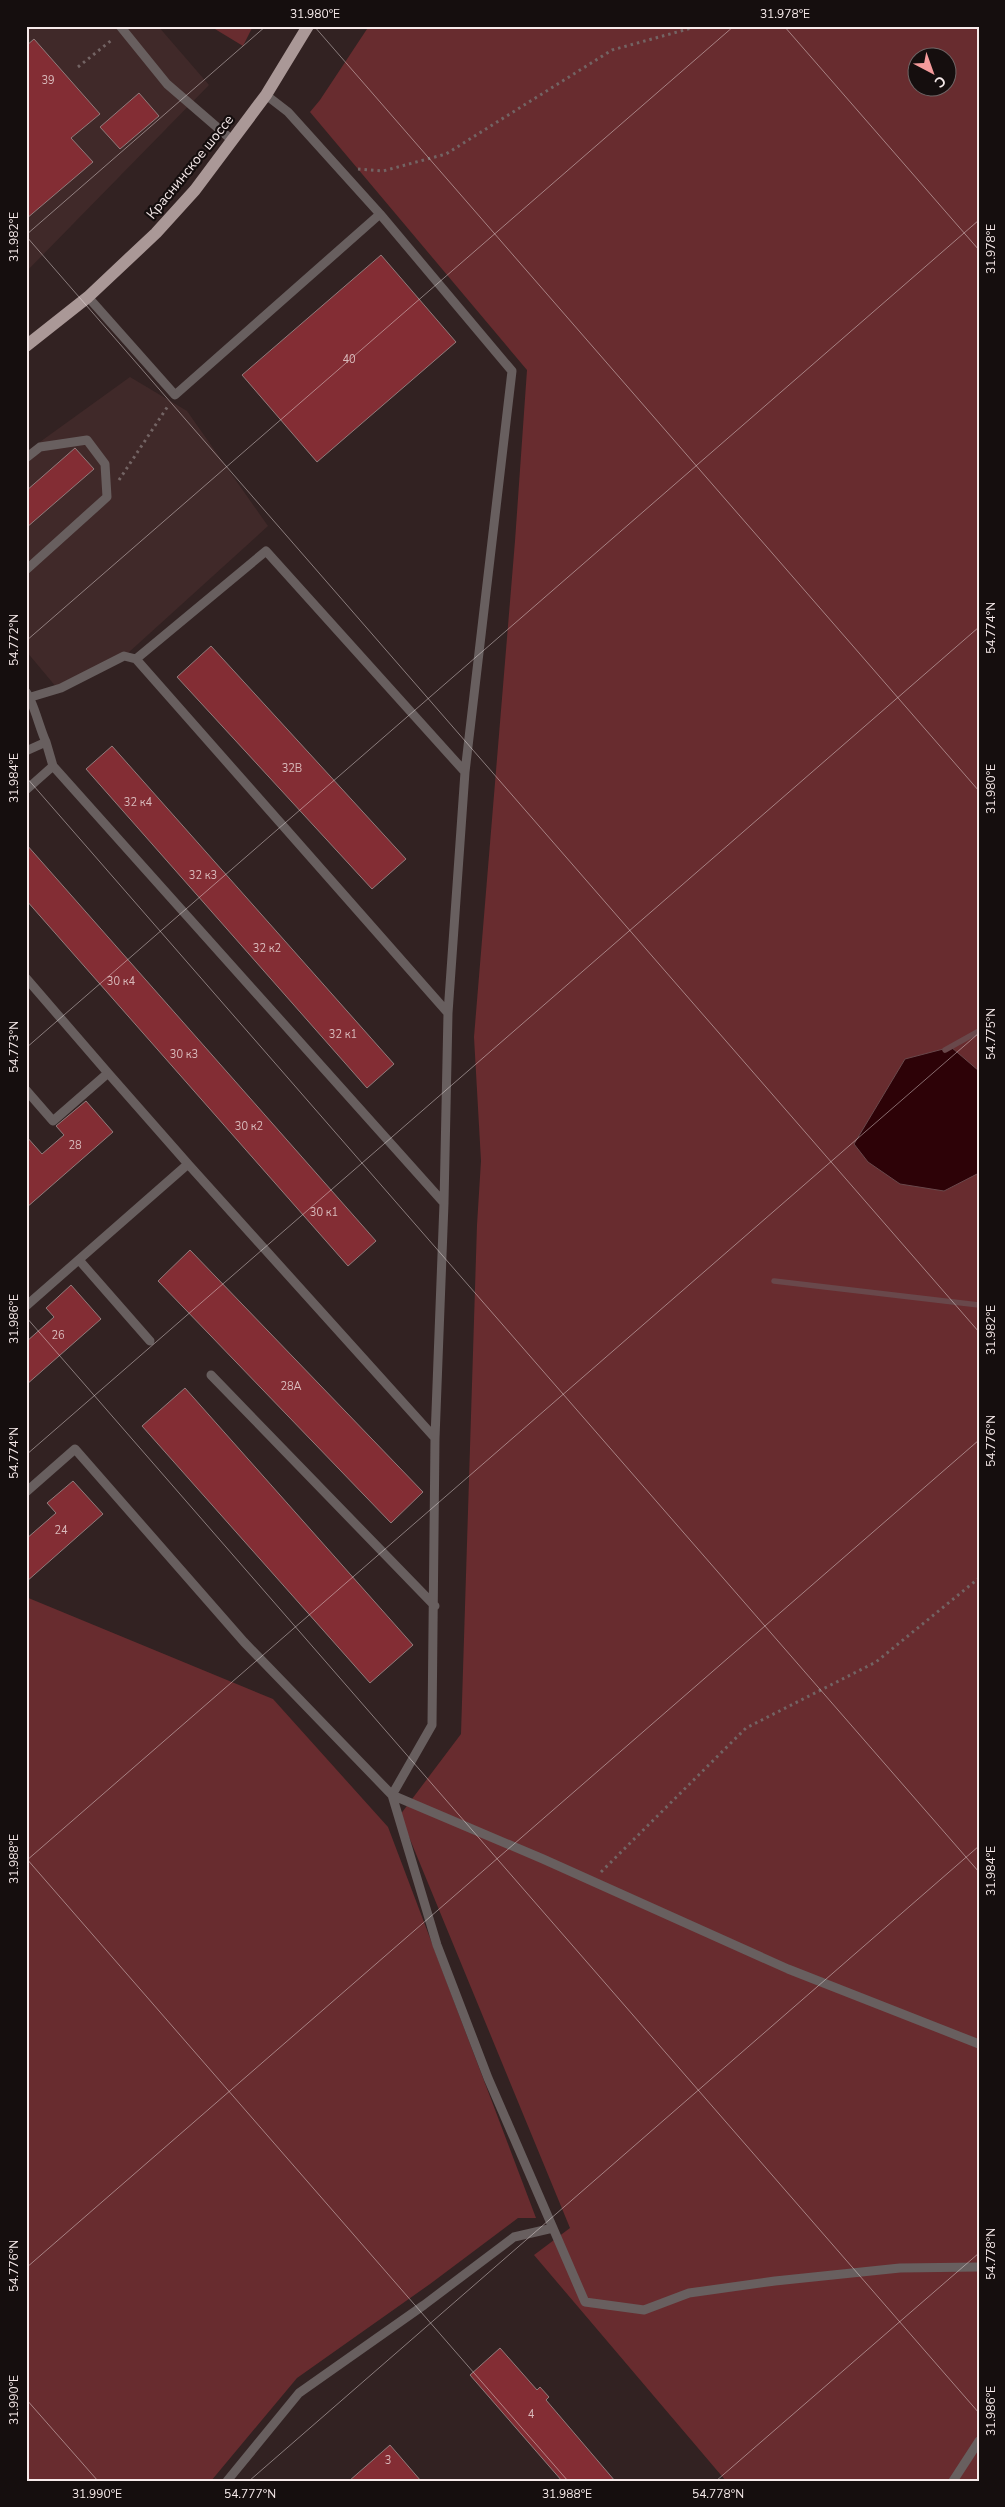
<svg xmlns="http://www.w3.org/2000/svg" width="1005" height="2507" font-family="'Nunito Sans',sans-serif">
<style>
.built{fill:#402929}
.green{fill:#682c2f;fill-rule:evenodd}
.water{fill:#2d0207;stroke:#69484b}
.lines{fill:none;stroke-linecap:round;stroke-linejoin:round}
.stream{stroke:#69484b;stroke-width:5.5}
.building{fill:#832d34;stroke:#917c7c}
.path{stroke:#736464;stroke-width:3;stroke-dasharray:2.5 4;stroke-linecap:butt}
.service{stroke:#685f5f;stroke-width:9}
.primary{stroke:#aa9897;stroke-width:12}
.ticks{fill:none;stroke:#f6eaea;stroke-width:1;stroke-opacity:0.45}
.labels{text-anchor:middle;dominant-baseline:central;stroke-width:4.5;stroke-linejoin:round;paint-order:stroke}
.number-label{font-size:11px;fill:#d9bbbc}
.street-label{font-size:14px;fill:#f6eaea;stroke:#150e0e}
.neatline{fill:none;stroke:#f6eaea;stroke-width:2}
.ticks-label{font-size:12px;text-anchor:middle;fill:#f6eaea}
</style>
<rect width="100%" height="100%" fill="#322222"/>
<path class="built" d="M26,26H158L209,85L26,272Z
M130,377L187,411L268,526L128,653L57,688L26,651V452Z"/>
<path class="green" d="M210,26H253L243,46Z
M369,26H979V2481H726L534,2255L570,2228L400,1815L461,1734L477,1225L481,1161L474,1037L515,541L527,370L310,112L320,100ZM918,58H948V88H918Z
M26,1597L273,1699L388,1827L536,2218H518L430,2284L297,2378L211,2481H26Z"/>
<path class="water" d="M951,1047L979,1071V1173L944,1191L900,1184L868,1162L854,1144L905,1059Z"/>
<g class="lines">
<path class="stream" d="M945,1050L979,1031
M774,1281L979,1305"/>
</g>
<path class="building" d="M34,39L100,114L71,138L93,162L26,219V46Z
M139,93L159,116L120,149L100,127Z
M381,255L456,342L317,462L242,375Z
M75,448L94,469L26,528V491Z
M211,646L406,859L372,889L177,677Z
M112,746L394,1064L367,1088L86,769Z
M26,844L376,1241L348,1266L26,900Z
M86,1101L113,1132L26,1208V1136L42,1154L64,1135L56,1126Z
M190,1250L423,1492L391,1523L158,1281Z
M71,1285L101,1319L26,1385V1342L54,1317L46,1308Z
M185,1388L413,1645L370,1683L142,1426Z
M73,1481L103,1514L26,1582V1539L56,1513L47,1503Z
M500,2348L537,2390L540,2387L549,2397L546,2400L615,2481H562L470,2375Z
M390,2445L421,2481H349Z"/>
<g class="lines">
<path class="path" d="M78,67L113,39
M358,169L383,171L446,154L612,50L699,26
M119,480L168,406
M601,1872L746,1728L876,1662L979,1578"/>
<path class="service" d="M120,26L167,84L233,141
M380,214L512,371L465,772
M88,297L175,395L380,214L288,112L266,95
M26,458L40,447L87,440L105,464L107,497L26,570
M136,659L266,551L465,772L448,1013
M26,692C33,700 40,730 46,742L26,751
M31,697L61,688L124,656L136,659L448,1013L444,1203L53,766
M26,790L53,766L46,742
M26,978L108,1073
M26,1090L53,1121L108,1073L188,1164L26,1306
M188,1164L435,1438
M444,1203L435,1438L432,1725L392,1795L437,1945L488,2078L585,2302L644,2310L689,2293L775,2281L900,2268L979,2267
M79,1260L150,1341
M211,1375L435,1606
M26,1492L75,1449L244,1642L392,1795L543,1859L788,1969L979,2044
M227,2481L299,2393L424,2305L514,2237L553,2228
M953,2481L979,2441"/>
<path class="primary" d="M26,346L88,297L156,233L195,190L266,95L308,26"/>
</g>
<path class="ticks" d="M314,26L979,791M784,26L979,250M26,235L266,26M26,236L979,1332M26,641L734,26M26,777L979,1872M26,1048L979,220M26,1317L979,2413M26,1455L979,627M26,1858L568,2481M26,1861L979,1033M26,2268L979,1440M26,2399L98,2481M249,2481L979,1846M716,2481L979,2253"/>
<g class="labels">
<g class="number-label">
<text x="48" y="80">39</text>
<text x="349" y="359">40</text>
<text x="292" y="768">32В</text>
<text x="138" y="802">32 к4</text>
<text x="203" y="875">32 к3</text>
<text x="267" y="948">32 к2</text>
<text x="121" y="981">30 к4</text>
<text x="343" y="1034">32 к1</text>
<text x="184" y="1054">30 к3</text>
<text x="249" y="1126">30 к2</text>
<text x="75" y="1145">28</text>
<text x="324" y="1212">30 к1</text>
<text x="58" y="1335">26</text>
<text x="291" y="1386">28А</text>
<text x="61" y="1530">24</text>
<text x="531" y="2414">4</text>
<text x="388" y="2460">3</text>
</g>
<g class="street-label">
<text transform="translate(190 167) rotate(-51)">Краснинское шоссе</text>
</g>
</g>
<rect width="1005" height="2507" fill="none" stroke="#150e0e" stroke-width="55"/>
<g transform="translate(932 72) rotate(139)"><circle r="24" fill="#150e0e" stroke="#6f6666"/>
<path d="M0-4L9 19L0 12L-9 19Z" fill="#f59b9c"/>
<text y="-8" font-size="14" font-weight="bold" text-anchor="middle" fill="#f6eaea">С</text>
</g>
<rect x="28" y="28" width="950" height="2452" class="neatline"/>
<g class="ticks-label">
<text x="315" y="18">31.980°E</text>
<text x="785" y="18">31.978°E</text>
<text transform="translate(14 237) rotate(-90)" y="4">31.982°E</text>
<text transform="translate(991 249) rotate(-90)" y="4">31.978°E</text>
<text transform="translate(991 628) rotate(-90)" y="4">54.774°N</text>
<text transform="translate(14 640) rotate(-90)" y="4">54.772°N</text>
<text transform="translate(14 778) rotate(-90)" y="4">31.984°E</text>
<text transform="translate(991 789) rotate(-90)" y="4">31.980°E</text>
<text transform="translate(991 1034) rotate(-90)" y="4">54.775°N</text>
<text transform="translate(14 1047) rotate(-90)" y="4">54.773°N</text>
<text transform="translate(14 1319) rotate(-90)" y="4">31.986°E</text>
<text transform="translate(991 1330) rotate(-90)" y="4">31.982°E</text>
<text transform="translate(991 1441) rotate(-90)" y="4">54.776°N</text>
<text transform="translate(14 1453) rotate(-90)" y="4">54.774°N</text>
<text transform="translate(14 1859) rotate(-90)" y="4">31.988°E</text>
<text transform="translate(991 1871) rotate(-90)" y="4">31.984°E</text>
<text transform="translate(991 2254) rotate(-90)" y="4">54.778°N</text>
<text transform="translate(14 2266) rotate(-90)" y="4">54.776°N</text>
<text transform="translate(14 2400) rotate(-90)" y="4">31.990°E</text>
<text transform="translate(991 2411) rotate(-90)" y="4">31.986°E</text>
<text x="97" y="2498">31.990°E</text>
<text x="250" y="2498">54.777°N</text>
<text x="567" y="2498">31.988°E</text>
<text x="718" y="2498">54.778°N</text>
</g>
</svg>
